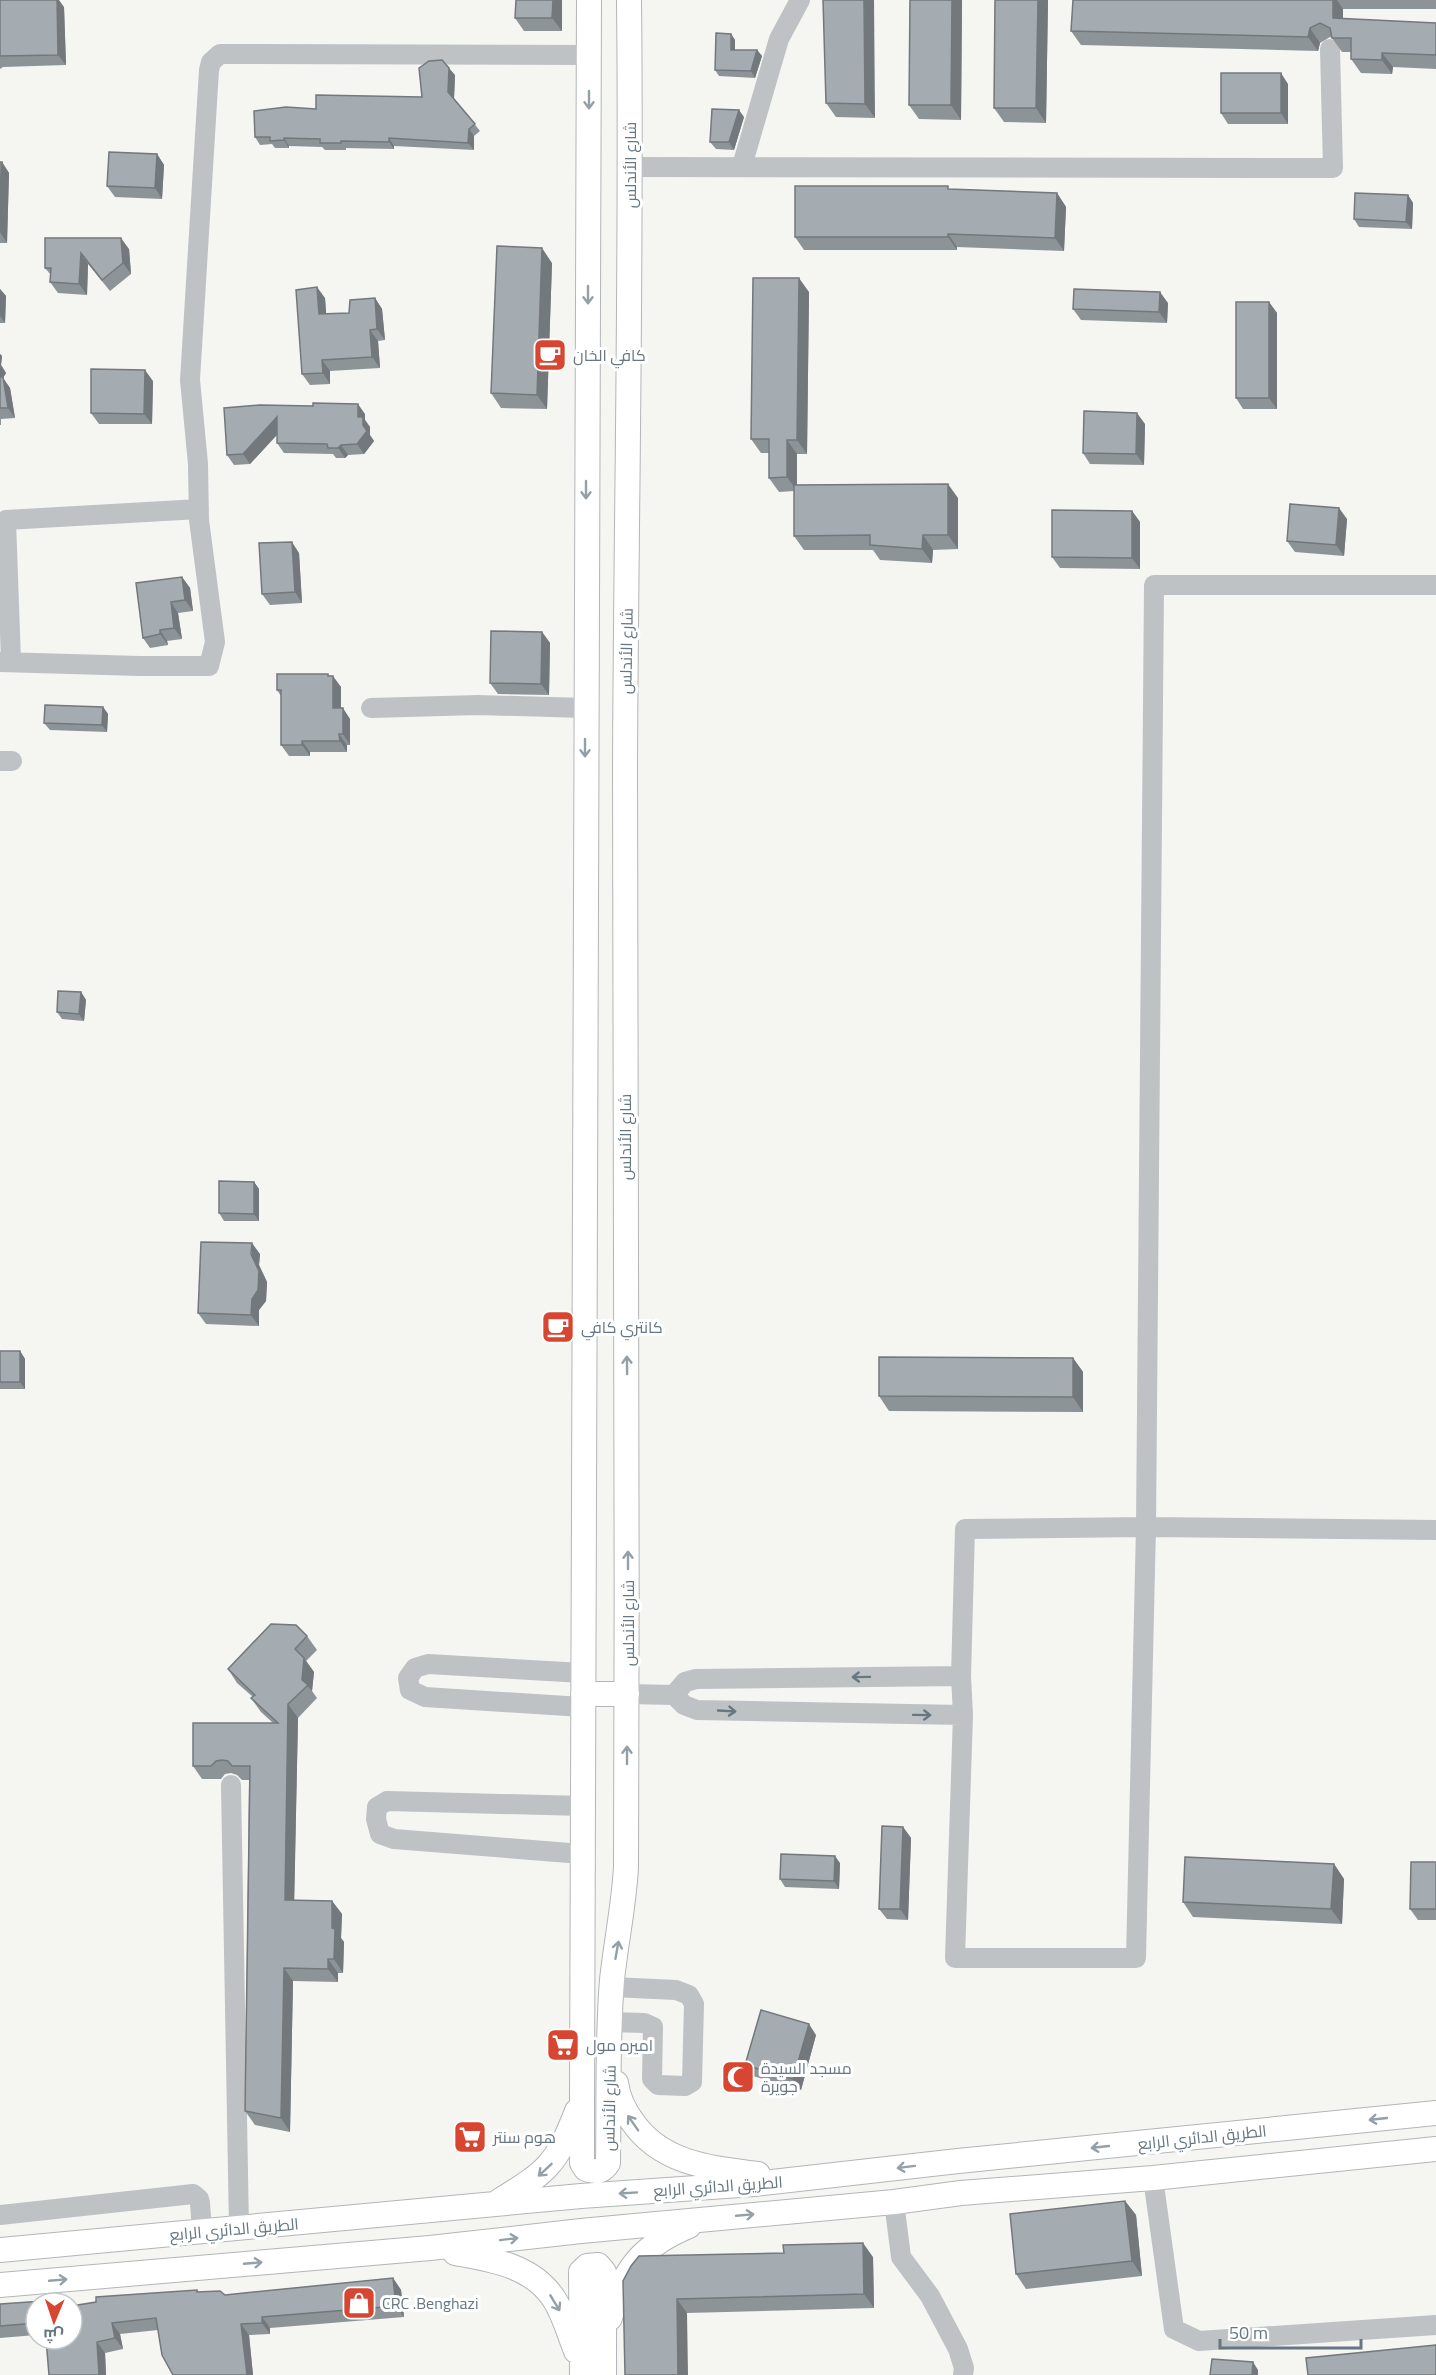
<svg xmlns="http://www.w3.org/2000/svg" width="1436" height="2375" font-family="'Titillium Web',Cairo,sans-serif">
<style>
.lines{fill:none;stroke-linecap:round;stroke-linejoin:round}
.major-casing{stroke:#b2b6b9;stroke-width:26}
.minor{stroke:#bec2c5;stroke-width:20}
.major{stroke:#fff;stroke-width:24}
.wall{fill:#8d9498}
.shaded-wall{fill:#73787c}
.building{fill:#a4acb1;stroke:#73787c;stroke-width:1.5}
.oneway{stroke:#94a0a7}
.oneway2{stroke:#667781}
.labels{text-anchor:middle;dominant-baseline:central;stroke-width:6;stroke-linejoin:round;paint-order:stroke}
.street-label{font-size:16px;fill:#667781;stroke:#fff}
.poi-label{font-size:16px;fill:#667781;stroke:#fff;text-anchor:start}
</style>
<rect width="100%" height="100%" fill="#f5f5f2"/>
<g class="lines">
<g class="major-casing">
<path id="major" d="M589,0L582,2101V2163L586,2169C596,2173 602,2172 608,2163C609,2103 607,2041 612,1980C616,1942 624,1905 626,1867C628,1501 625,1135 625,769C626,513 632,256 629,0
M583,1694H627
M616,2083C618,2097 624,2110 632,2121C661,2164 711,2168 758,2174
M499,2201C548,2171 556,2165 577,2111
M0,2250L581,2196L754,2184L958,2161L1436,2113
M455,2253C492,2260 532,2265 554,2299C564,2314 569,2334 576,2351
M0,2285L430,2248L581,2231L894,2202L961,2193L1153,2178L1436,2149
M610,2318C623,2269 643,2245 689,2226
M582,2375L581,2272L587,2266L598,2265L604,2272V2375"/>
</g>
<path class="minor" d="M742,166L779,39L800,0
M631,167L1333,168L1330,49
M1436,585H1154L1146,1527L1136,1958H955L963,1715L961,1676L965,1529L1146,1527L1436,1530
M11,661L6,520L199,509
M0,662L140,666H209L215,642L199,520L198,464L190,380L209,70L211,62L220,54L589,55
M371,708L478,705L585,708
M0,761H12
M627,1694L674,1695L684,1705L697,1710L963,1715
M674,1695L685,1682L696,1679L961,1676
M582,1707L425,1697L410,1690L408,1678L415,1668L428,1664L583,1673
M231,1785L239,2228
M582,1854L394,1839L380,1834L376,1819L377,1807L387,1801L583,1806
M610,2022L644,2023L653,2027L652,2079L658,2085L685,2086L692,2082L694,2004L689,1995L676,1990L612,1987
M1153,2178L1174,2329L1199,2341L1436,2325
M894,2202L901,2257L930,2296L958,2349L964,2368L963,2375
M0,2215L193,2194L199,2199L200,2203L202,2232"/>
<use href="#major" class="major"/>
</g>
<path class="wall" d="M0,0L64,7L66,65L3,67L0,69Z
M562,0V31H524L515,18Z
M823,0L875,118L836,117L826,103Z
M910,0H962L961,120L919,119L909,105Z
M995,0H1048L1046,123L1004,122L994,108Z
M1073,0H1436V9H1343V19L1436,23V69L1393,67L1392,74L1361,73L1351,59V52H1342L1332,38L1330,37L1320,43L1318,51L1081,45L1071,31Z
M731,34L735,40V50H757L762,56L755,78L719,76L715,70Z
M455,75L454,98L480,131L474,136V150L394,146V149L346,148V150H325L322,147L289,146V148H275L272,144L260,145L255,137L316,109L422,97Z
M1288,84V124H1228L1221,113Z
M744,117L734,150L716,149L710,142Z
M157,154L164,165L162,199L115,197L107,186Z
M0,162H2L9,173L7,243H0Z
M950,189L1057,193L1066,207L1064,251L957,247V250H804L795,237Z
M1408,195L1413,203L1412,229L1359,227L1354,219Z
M129,249L131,274L110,291L88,264L87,295L58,293L50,282L51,275L45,268Z
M552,263L547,409L501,408L491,393Z
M0,289L6,296L5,323H0Z
M809,292L807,454H797V485L958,498V549L933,550L932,563L880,560L873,550H804L794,536V491L779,492L769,478V453H761L751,439Z
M325,298L326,314L349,313L375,298L382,309L385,340L378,341L380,368L330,371V384L310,385L302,374Z
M1269,302L1277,313V409H1243L1236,398Z
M1168,303L1167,323L1081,320L1073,309Z
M0,354L2,356L1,365L6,373L3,378L10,388L15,418L1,419V425H0Z
M153,381L152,424H99L91,413Z
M224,408L365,414V420L370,427V435L374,441L364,454L348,455L345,458H336L333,454L284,453L277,443V435L250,464L234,465L227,455Z
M1145,424L1144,465L1090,464L1083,453Z
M1132,511L1140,522V569L1060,568L1052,557Z
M1347,519L1344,556L1295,552L1287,541Z
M299,553L302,603L270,605L262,594Z
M182,577L190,588L193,611L178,613L182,639L167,641L168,645L150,648L143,638Z
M542,632L550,643L549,695L498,694L490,683Z
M329,676L341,687V708L350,719V745H347V752H310V756H289L281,745V696L277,690Z
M103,707L108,714L107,732L50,730L44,723Z
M81,992L86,1000L84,1021L62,1019L57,1012Z
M254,1182L259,1189V1221H224L219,1213Z
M260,1254L259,1265L267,1282L266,1301L259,1310V1326L206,1324L198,1313Z
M0,1351H20L25,1359V1389H0Z
M1073,1358L1083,1372V1412L889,1411L879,1396Z
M307,1636L317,1650L306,1661L314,1672L312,1691L317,1698L298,1718L294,1900L332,1901L342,1914L341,1938L344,1942L343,1973H338V1982L293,1981L290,2132L255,2125L245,2111L249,1780H242L237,1775L231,1773L225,1774L221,1779H202L193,1766L273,1723L261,1712L251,1698L253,1697L237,1683L228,1669Z
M903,1827L911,1838L908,1920L887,1919L879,1909Z
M1436,1862V1920H1418L1410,1909Z
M840,1863L839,1889L785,1887L780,1879Z
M1334,1864L1344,1879L1342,1924L1193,1917L1183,1902Z
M816,2035L801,2090L753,2076L745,2065Z
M1125,2201L1136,2215L1142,2276L1026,2289L1016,2274Z
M873,2257L874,2308L687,2313L623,2281Z
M393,2278L401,2290L404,2317L270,2328V2334L249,2335L253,2375H173L158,2330L120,2334L123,2349L105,2353L106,2375H49L72,2306L197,2290L199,2292L225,2295Z
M36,2303V2335L0,2338V2304Z"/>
<path class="shaded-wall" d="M57,0H59L64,7L66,65L58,55Z
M553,0H562V31L552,18Z
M864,0H874L875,118L865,104Z
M952,0H962L961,120L951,105Z
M1038,0H1048L1046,123L1036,108Z
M1333,0H1337L1343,9V33L1333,18Z
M1310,28L1320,43L1318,51L1308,37Z
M731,34L735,40V56L731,50Z
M757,50L762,56L755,78L751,71Z
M1382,53L1393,67L1392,74L1382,60Z
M449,68L455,75L454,99L448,92Z
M1281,73L1288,84V124L1281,113Z
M739,110L744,117L734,150L729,142Z
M469,129L474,136V150L468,143Z
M284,138L289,146V148L284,140Z
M389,138L394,146V149L389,142Z
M157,154L164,165L162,199L155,188Z
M2,162L9,173L7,243L0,232Z
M1057,193L1066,207L1064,251L1055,238Z
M1408,195L1413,203L1412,229L1406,222Z
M948,234L957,247V250L948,237Z
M121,238L129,249L131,274L123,263Z
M542,248L552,263L547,409L537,395Z
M81,253L88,264L87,295L79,284Z
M799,278L809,292L807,454L797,440Z
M317,287L325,298L327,325L319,314Z
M0,289L6,296L5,323L0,316Z
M1160,292L1168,303L1167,323L1159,312Z
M375,298L382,309L385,340L377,329Z
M1269,302L1277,313V409L1269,398Z
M370,330L378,341L380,368L372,357Z
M0,354L2,356L1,365L6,373L3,378L10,388L15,418L8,408L0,383Z
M322,360L330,371V384L323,373Z
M145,370L153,381L152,424L144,414Z
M358,404L365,414V420L370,427V435L358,417Z
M1137,413L1145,424L1144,465L1136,454Z
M277,417L284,427L250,464L243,454Z
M367,431L374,441L364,454L357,444Z
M787,440L797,454V491L787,477Z
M341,445L348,455L345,458L338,448Z
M948,484L958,498V549L948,535Z
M1339,508L1347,519L1344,556L1336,545Z
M1132,511L1140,522V569L1132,558Z
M923,535L933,550L932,563L922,549Z
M292,542L299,553L302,603L295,592Z
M182,577L190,588L193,611L185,600Z
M171,602L178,613L182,639L174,628Z
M160,630L167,641L168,645L160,634Z
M542,632L550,643L549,695L541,684Z
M328,674L333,682V676L341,687V719L333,708Z
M103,707L108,714L107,732L102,725Z
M343,708L350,719V745L343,734Z
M339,734L347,745V752L340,741Z
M302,741L310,752V756L302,745Z
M81,992L86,1000L84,1021L79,1014Z
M254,1182L259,1189V1221L254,1214Z
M252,1243L260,1254L259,1265L267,1282L266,1301L259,1310V1326L251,1315Z
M20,1351L25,1359V1389L20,1382Z
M1073,1358L1083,1372V1412L1073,1397Z
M304,1658L314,1672L312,1691L302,1680Z
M288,1704L298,1718L294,1913L285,1900Z
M903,1827L911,1838L908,1920L900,1909Z
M835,1856L840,1863L839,1889L834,1881Z
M1334,1864L1344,1879L1342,1924L1331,1909Z
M332,1901L342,1914L341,1938L344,1942L343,1973L334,1959L332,1928Z
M328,1959L338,1973V1982L328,1969Z
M284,1968L293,1981L290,2132L281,2118Z
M809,2024L816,2035L801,2090L793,2079Z
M1125,2201L1136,2215L1142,2276L1132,2261Z
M863,2243L873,2257L874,2308L864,2294Z
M393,2278L401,2290L404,2317L396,2306Z
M677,2299L687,2313L688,2375H678Z
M262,2317L270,2328V2334L262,2323Z
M112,2323L120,2334L123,2349L115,2338Z
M241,2324L249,2335L253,2375H247Z
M97,2342L105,2353L106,2375H99Z
M1253,2362L1258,2370V2375H1252Z"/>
<path class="building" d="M0,0H57L58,55L0,56Z
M516,0H553L552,18H515Z
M823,0H864L865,104L826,103Z
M910,0H952L951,105H909Z
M995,0H1038L1036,108H994Z
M1073,0H1333V18L1436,23V55L1382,53V60L1351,59V38H1332L1330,28L1320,23L1310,28L1308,37L1071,31Z
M716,33L731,34V50H757L751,71L715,70Z
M442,60L449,68L448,92L475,124L469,129L468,143L389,138V142L341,141V143H320V139L284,138V140L270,141V137H255L254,111L286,107L316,109V95L422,97L419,68L429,61Z
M1221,73H1281V113H1221Z
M712,109L739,110L729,142H710Z
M109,152L157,154L155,188L107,186Z
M0,162H2L0,232Z
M795,186H948V189L1057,193L1055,238L948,234V237H795Z
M1355,193L1408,195L1406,222L1354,219Z
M45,238H121L123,263L102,280L81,253L79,284L50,282L51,268H45Z
M497,246L542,248L537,395L491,393Z
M753,278H799L797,440H787V477L769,478V439H751Z
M317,287L319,314L349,313L350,300L375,298L377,329L370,330L372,357L322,360L323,373L302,374L296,290Z
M1074,289L1160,292L1159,312L1073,309Z
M1236,302H1269V398H1236Z
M91,369L145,370L144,414L91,413Z
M0,377H3L8,408H0Z
M313,403L358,404V417H363V425L367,431L357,444L341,445L338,448H328L327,444L277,443V417L243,454L227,455L224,408L260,405L313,406Z
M1084,411L1137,413L1136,454L1083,453Z
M948,484V535H923L922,549L870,545V535L794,536V485Z
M1290,504L1339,508L1336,545L1287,541Z
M1052,510L1132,511V558L1052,557Z
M292,542L295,592L262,594L259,543Z
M182,577L185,600L171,602L174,628L160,630V634L143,638L136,583Z
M491,631L542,632L541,684L490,683Z
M277,674H328V676H333V708H343V734H339L340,741H302V745H281V690H277Z
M45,705L103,707L102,725L44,723Z
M58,991L81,992L79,1014L57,1012Z
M219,1181L254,1182V1214L219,1213Z
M201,1242L252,1243L251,1254L259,1271L258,1290L252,1299L251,1315L198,1313Z
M0,1351H20V1382H0Z
M879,1357L1073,1358V1397L879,1396Z
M271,1624L296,1625L307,1636L295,1649L304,1658L302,1680L308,1685L288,1704L285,1900L332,1901V1928L335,1929L334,1959H328V1969L284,1968L281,2118L245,2111L250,1766H232L228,1761L222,1760L216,1761L211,1766H193V1723H278L251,1698L255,1695L228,1669Z
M882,1826L903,1827L900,1909H879Z
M781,1854L835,1856L834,1881L780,1879Z
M1185,1857L1334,1864L1331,1909L1183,1902Z
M1411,1862H1436V1909H1410Z
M761,2010L809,2024L793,2079L745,2065Z
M1125,2201L1132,2261L1016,2274L1010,2214Z
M863,2243L864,2294L677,2299L678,2375H625L623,2281L631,2266L639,2256L784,2253L783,2245Z
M393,2278L396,2306L262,2317V2323L241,2324L247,2375H173L162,2355L156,2318L112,2323L115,2338L97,2342L99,2375H49L46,2339H72V2306L96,2302V2297L197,2290V2292L220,2291L225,2295Z
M43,2301V2303H36V2323L0,2326V2304Z
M1436,2345V2375H1308L1306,2358Z
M1212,2359L1253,2362L1252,2375H1210Z"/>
<defs><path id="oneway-shaft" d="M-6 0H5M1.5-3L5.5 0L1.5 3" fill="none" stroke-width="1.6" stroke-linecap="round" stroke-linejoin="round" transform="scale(1.5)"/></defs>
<g class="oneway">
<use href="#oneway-shaft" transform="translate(589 100) rotate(90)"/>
<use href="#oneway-shaft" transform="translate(588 295) rotate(90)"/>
<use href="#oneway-shaft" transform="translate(586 490) rotate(90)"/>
<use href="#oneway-shaft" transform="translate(585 748) rotate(90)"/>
<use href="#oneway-shaft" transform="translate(627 1365) rotate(-91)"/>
<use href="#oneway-shaft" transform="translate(628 1560) rotate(-90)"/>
<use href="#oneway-shaft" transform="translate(627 1755) rotate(-90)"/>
<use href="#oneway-shaft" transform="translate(617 1950) rotate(-80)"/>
<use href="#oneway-shaft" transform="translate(1378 2119) rotate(174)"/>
<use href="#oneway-shaft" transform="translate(633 2123) rotate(-125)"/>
<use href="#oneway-shaft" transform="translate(1100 2147) rotate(174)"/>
<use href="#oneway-shaft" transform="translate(906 2167) rotate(173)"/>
<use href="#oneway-shaft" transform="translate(545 2170) rotate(137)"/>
<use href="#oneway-shaft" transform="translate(628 2193) rotate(176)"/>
<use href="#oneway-shaft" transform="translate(745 2215) rotate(-5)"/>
<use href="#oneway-shaft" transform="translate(509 2239) rotate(-7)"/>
<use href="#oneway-shaft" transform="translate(253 2263) rotate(-5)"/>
<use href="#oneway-shaft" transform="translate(58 2280) rotate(-5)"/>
<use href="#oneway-shaft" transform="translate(555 2303) rotate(59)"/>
</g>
<g class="oneway2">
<use href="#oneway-shaft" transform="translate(861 1677) rotate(179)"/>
<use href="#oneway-shaft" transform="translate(727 1711) rotate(3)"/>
<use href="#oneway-shaft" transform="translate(922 1715) rotate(1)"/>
</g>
<defs>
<g id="cafe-square" transform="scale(1.725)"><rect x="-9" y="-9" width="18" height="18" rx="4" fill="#d74630" stroke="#fff"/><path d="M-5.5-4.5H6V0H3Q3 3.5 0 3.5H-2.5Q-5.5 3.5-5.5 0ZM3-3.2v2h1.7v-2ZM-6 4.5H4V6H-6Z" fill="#fff"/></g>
<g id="supermarket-square" transform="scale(1.725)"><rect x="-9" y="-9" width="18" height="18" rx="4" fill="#d74630" stroke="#fff"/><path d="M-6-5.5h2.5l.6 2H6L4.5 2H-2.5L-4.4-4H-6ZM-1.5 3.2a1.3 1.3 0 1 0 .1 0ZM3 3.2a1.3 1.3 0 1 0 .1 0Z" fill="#fff"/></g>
<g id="mosque-square" transform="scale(1.725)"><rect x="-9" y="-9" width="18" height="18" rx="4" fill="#d74630" stroke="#fff"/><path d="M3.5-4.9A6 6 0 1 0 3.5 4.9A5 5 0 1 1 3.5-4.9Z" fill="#fff"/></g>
<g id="shop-square" transform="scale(1.725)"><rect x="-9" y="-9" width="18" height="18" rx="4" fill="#d74630" stroke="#fff"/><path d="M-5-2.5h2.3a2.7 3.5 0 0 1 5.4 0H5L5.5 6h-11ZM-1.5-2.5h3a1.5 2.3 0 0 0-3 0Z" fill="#fff"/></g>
</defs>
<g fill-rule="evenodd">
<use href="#cafe-square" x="550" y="355"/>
<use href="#cafe-square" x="558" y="1327"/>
<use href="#supermarket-square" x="563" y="2045"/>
<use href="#mosque-square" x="738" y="2077"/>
<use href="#supermarket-square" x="470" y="2137"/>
<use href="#shop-square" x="359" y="2303"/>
</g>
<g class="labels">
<g class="street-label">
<text transform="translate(630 165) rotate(-90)">شارع الأندلس</text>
<text transform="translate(626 651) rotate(-89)">شارع الأندلس</text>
<text transform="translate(625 1137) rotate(-90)">شارع الأندلس</text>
<text transform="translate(628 1623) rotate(-90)">شارع الأندلس</text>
<text transform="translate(609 2108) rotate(-89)">شارع الأندلس</text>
<text transform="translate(1202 2137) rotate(-6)">الطريق الدائري الرابع</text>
<text transform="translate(718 2186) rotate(-4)">الطريق الدائري الرابع</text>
<text transform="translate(234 2229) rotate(-5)">الطريق الدائري الرابع</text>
</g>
<g class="poi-label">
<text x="573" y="355">كافي الخان</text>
<text x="581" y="1327">كانتري كافي</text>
<text x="586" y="2045">اميره مول</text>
<text x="761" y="2068">مسجد السيدة<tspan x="761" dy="18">جويرة</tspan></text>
<text x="493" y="2137">هوم سنتر</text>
<text x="382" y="2303">CRC .Benghazi</text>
</g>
</g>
<g transform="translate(54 2321) rotate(182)"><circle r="28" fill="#ffffff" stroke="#c2c9cd" stroke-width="1.5"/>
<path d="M0-4.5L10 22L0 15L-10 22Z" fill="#d74630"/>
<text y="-9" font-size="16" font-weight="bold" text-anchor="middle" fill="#667781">ش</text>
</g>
<path d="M1220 2339v9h141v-9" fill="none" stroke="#667781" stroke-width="3"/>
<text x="1229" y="2339" font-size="18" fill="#667781" stroke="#ffffff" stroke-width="4.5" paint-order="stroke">50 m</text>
</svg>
